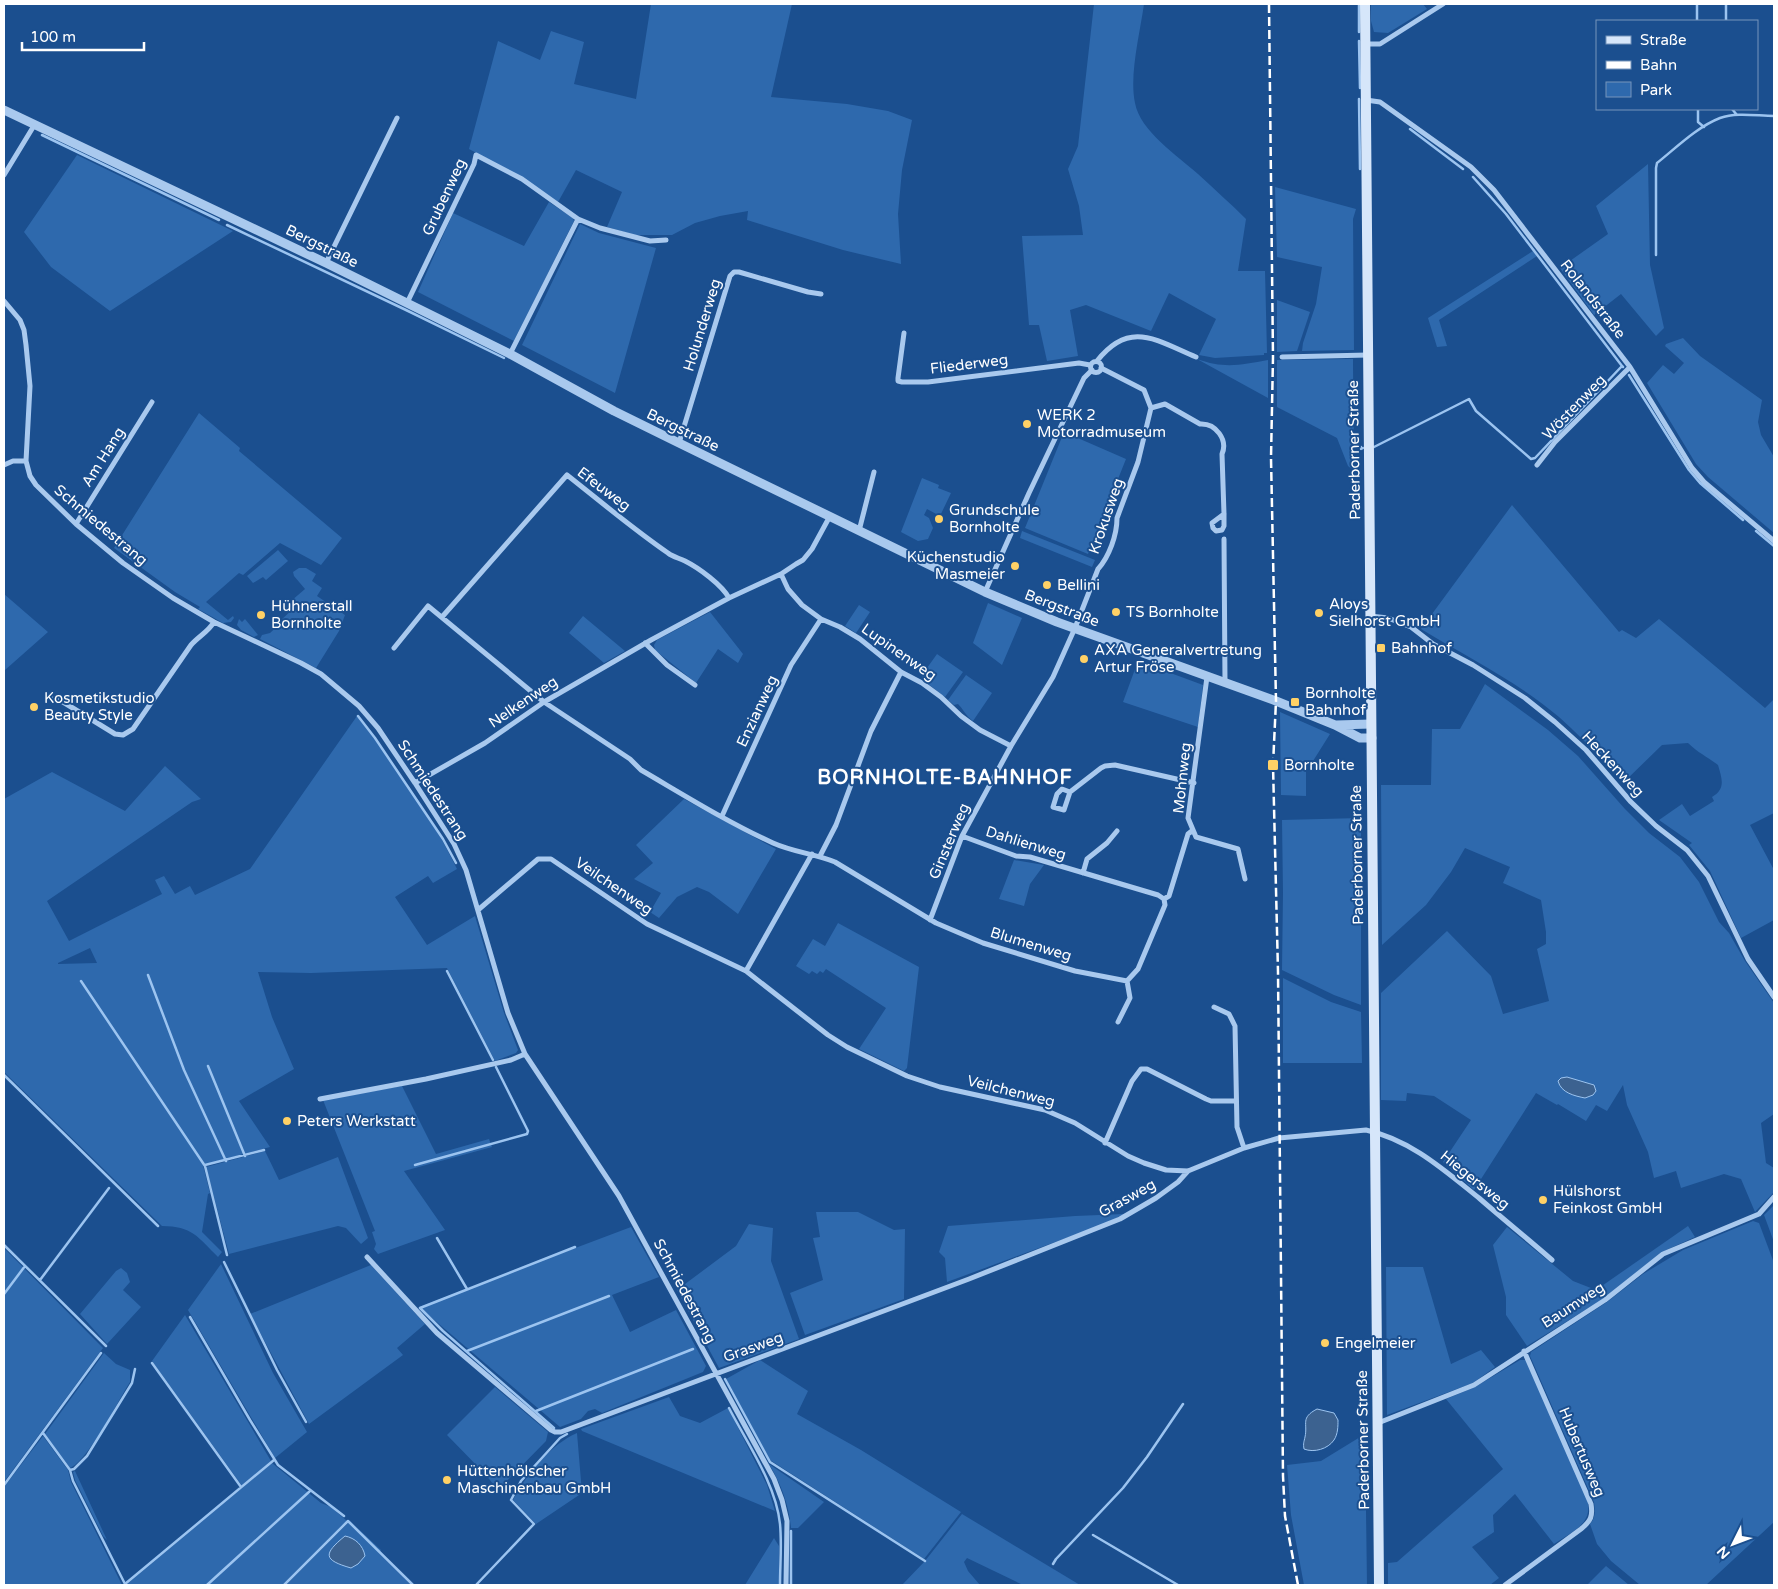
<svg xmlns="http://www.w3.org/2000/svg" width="1778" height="1589" font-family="'Varela Round',sans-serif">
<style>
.green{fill:#2e69ad;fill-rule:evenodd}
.water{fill:#3c6290;stroke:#9cc4f0}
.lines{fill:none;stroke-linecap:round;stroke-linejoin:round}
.stream{stroke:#9cc4f0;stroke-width:2.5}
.minor{stroke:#a9c9ee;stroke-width:5}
.tertiary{stroke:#a9c9ee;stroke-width:9}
.secondary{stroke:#d6e6fa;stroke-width:10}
.rail{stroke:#fff;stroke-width:2.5;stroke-dasharray:9 4;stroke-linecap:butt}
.poi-dot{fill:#ffd166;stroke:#1b4f8f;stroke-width:2}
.labels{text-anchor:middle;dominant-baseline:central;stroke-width:4;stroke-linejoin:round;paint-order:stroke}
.street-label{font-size:15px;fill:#fff;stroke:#1b4f8f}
.poi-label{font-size:15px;fill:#fff;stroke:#1b4f8f;text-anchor:start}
.district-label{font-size:20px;font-weight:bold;letter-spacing:1px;fill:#fff;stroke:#1b4f8f}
</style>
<rect width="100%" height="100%" fill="#1b4f8f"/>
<path class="green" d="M651,4H792L771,97L847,104L888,111L912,120L902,170L898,214L901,264L843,250L747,220L748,211L720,216L695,223L672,235H635L607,227L622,192L576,170L558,202L523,178L469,149L498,41L540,60L551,31L584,42L574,84L636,99Z
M1094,4H1144C1140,33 1129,75 1135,103C1140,131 1178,156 1198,174C1214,189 1230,203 1246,219L1238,271H1265L1267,353H1264V355L1215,358L1199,355L1216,319L1169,293L1151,331L1086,305L1070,310L1078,356L1047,361L1039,325H1029L1022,236L1083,235L1079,206L1068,169L1078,146Z
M1371,4H1423L1427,9L1388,33L1374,32L1371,21Z
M77,155L233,231L110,311L51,267L24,232Z
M1648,164L1650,265L1664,328L1656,336L1621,294L1594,315L1560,268L1608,234L1596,206Z
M1275,187L1356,209L1353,219L1354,350L1302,351L1303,343L1316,304L1322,267L1277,257Z
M549,202L573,218L574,221L514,341L418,292L453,213L524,246Z
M580,224L599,233L656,248L615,393L522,345Z
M1533,251L1537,256L1439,320L1447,346L1437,347L1428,318Z
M1277,300L1310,312L1297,351L1277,352Z
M1683,338L1700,356L1762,400L1758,422L1761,435L1774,457V533L1708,477L1696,464L1647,383L1663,365L1674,374L1684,363L1665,346L1666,344Z
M1197,359C1224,369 1241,365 1268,360V398Z
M1353,359V364L1354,471L1348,466L1337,438L1277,407V360Z
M199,413L240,448L239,451L342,538L321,565L280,543L243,575L239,573L206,602L228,620L233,616L234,618L231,622L223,623L198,609L200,607L175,592L114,548Z
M1064,432L1126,459L1088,554L1025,528Z
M922,478L939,485L938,488L951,493L940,516L927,509L924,515L929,518L933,528L928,539L918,541L901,532Z
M1512,505L1619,632L1622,630L1636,638L1659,619L1765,708L1774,699V813L1750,825L1774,870V920L1741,938L1710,871L1689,845L1692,843L1659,820L1682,804L1690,816L1714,801L1712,797C1726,789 1722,779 1718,765C1708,757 1698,753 1688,743L1662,745L1623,783C1602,760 1582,737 1559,717C1518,682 1467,657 1421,629Z
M1022,531L1095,560L1092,567L1020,538Z
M278,550L288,561L266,580L263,577L253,583L247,576Z
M299,568H306L316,574L312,581L322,588L317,596L345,615L339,631L316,668L260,639L262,635L270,633L282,622L281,620L294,608L291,601L305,589L294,576L293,572Z
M4,594L48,632L5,670H4Z
M988,603L1022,618L1002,665L973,643Z
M859,605L870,612L856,633L845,626Z
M710,612L743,654L738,663L718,649L696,683L655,650L654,645L657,640Z
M583,616L625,651L604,663L569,633Z
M239,619L242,622L245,619L258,635L254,637L241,630L237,625Z
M937,654L963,672L945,697L923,680L922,675Z
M1138,661L1203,685L1198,727L1123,702Z
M966,675L992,693L973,721C965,715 964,710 958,704L954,705L948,700Z
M1485,684L1548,730L1578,756L1625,809L1649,833L1680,857L1699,882L1719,922L1729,933L1745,961L1774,1003V1114L1761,1123L1766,1163L1774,1168V1192L1755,1212L1741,1179L1724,1174L1681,1188L1676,1171L1654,1178L1648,1152L1627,1105L1623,1085L1607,1111L1596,1105L1586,1121L1558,1104L1557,1105L1536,1093L1474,1190L1443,1162L1471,1120L1434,1096L1407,1093L1406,1101L1381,1100V993L1447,931L1491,976L1503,1014L1549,1001L1537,949L1546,944V932L1541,900L1503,883L1510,867L1465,848L1451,872L1426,905L1382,945L1381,785H1431L1432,729H1460Z
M1280,712L1330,734L1313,761L1306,762V796L1281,795Z
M357,716C393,763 432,816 457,869L433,883L428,876L395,897L427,945L475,916L504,1013L518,1050L516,1053L495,1061L447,968L311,973L258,972L272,1017L294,1069L239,1101L270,1147L203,1165L210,1193L208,1194L202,1232L222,1252L218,1257C198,1237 192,1226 162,1226L4,1072V799L52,772L125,811L165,766L201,799L192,802L47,901L69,941L162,894L155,880L164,876L175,894L190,886L195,895L250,869ZM90,948L97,963L58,964V963Z
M684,799L776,849L738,914L709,892L697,887L677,897L659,918L650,912L661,893L634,879L653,863L636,845Z
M1361,818V1005L1334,995L1282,970L1283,893L1282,820Z
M1014,860L1044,865L1030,884L1024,906L999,899Z
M838,923L919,967L907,1068L904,1071L859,1049L886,1008L826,969L823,973L820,971L817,974L812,971L809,974L796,966L813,939L825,946Z
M1283,978L1331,1002L1361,1012L1362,1063H1283Z
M402,1086L436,1154L489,1139L492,1147L404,1171L445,1230L378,1254L374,1249L376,1244L372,1232L375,1231L323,1100Z
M265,1151L279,1180L338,1157L368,1238L361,1244L346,1228L338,1226L229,1254L206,1167Z
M1774,1205V1242L1764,1215Z
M816,1212H858L894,1230L905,1229L904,1299L805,1335L790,1293L823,1280L813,1238L820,1237Z
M1124,1214L1107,1223L947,1282L945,1258L939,1252L948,1226L1075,1216Z
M1753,1221L1759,1223L1774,1263V1522L1706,1585H1640L1611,1561L1597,1544L1590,1524C1596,1517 1595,1511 1594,1502L1530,1356L1531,1352L1607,1302L1643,1274L1683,1250Z
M749,1224L773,1228L771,1261L799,1339L719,1368L677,1290L736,1246Z
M1688,1226L1695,1237L1662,1252L1603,1299L1527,1346L1506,1315V1297L1493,1245L1507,1227L1573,1281L1596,1290Z
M631,1227L659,1277L612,1295L630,1332L676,1310L706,1366L703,1372L602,1413L595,1409L588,1411L581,1419L560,1427L419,1307Z
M4,1248L103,1348L4,1482Z
M221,1264L273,1373L307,1432L275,1458L188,1310Z
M371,1265L425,1324L397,1348L403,1355L309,1424L250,1314Z
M1386,1267H1423L1451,1364L1481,1350L1495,1367L1473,1383L1387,1415Z
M121,1268L127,1273L130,1282L123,1290L141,1307L107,1344L80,1314L116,1271Z
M185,1315L271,1461L242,1486L152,1361Z
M104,1353L116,1364L130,1370V1382C118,1401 88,1461 70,1468L45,1434Z
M760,1360L808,1391L797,1414L861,1450L961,1512L924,1559L770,1460L726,1379Z
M1520,1360H1526L1587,1498C1594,1524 1573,1531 1554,1544L1515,1494L1493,1515L1494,1532L1472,1547L1499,1578L1490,1585H1388V1563L1397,1562L1503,1469L1446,1399L1475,1387Z
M495,1387L548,1432L546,1441L498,1490L485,1474L447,1435Z
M669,1397L680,1416L700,1423L728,1408L767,1485L775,1511L582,1431L581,1429Z
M577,1433L582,1493L536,1524L513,1500C526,1475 551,1444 577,1433Z
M1365,1434L1367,1585H1304L1291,1515L1287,1465L1321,1461Z
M43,1436L68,1470L71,1482L122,1585H4V1487Z
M272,1463L321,1503L331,1507L347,1521L282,1585H128L127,1584Z
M769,1464L824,1502L798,1528H791C789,1505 781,1484 769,1464Z
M75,1471L107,1540L103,1536L75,1480L73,1472Z
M962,1514L1080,1585H1023L967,1558L964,1562L968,1571L980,1585H902L925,1561Z
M350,1521L381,1550L379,1553L411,1585H286Z
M774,1538L779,1546V1585H745Z
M1606,1566L1629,1585H1587Z"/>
<path class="water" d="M1567,1077L1594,1085L1596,1091L1593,1095L1585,1098C1575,1096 1561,1093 1558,1081L1561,1078Z
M1317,1409L1334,1413L1338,1420C1338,1426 1338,1434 1334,1440C1328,1449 1314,1453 1304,1449C1303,1443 1304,1442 1305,1437C1308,1423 1300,1418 1317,1409Z
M345,1536C355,1538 363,1545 365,1556L358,1564L351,1568C323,1560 323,1554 345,1536Z"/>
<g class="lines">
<path class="stream" d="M1359,4V32
M1697,4V21
M1726,4V21
M1359,41L1360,88
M1359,99L1360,169
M1698,109V122L1704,127
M1732,109L1737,115
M1410,129L1463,169
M42,135L219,220
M1473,177L1506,214L1622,366
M227,225L406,310L504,358
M1656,255V168L1657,163C1677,147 1697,127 1720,118C1737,112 1757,116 1774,116
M1629,375L1689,470L1700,483L1743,520
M1361,447V449L1363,448
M1374,447L1469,399L1476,411L1531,459L1535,458L1622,366L1623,367
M1756,531L1774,546
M358,716L375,738L443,839L456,863
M447,971L493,1060
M148,975L184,1070L226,1161
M81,981L205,1166L227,1255
M208,1066L245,1156
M4,1075L158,1226
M205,1165L264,1150
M415,1165L527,1134L528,1131L496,1067
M437,1238L467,1289
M4,1245L106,1346
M224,1262L277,1370L306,1422
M40,1280L109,1188
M4,1294L25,1266
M190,1317L250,1420L278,1465L344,1516
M467,1351L609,1296
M152,1363L241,1487
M725,1379L770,1462L925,1561
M729,1408C747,1443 776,1484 780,1524C782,1544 780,1565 780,1585
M536,1411L693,1349
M554,1428L443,1331L420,1308L575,1247
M43,1433L70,1470L73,1481L125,1584
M70,1470L74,1469L87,1456L132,1383L135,1369
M4,1485L101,1353
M1093,1535L1178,1585
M1053,1564L1056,1559L1123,1488L1147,1457L1183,1404
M125,1584L274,1460
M207,1585L310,1491
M284,1585L348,1521L413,1585
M476,1585L534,1524L511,1500L521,1481L560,1438L567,1434
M791,1585V1531"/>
<path class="minor" d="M1366,44H1380L1443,4
M1366,100L1380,102L1471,167L1494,190L1630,367L1692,468L1704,482L1774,541
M4,175L35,124
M326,263L397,118
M4,301L20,320L24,330L26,345L30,386L26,461L30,476L36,485L76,524L123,563L173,598L214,622L301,663L321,674L359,706L378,728L415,783L454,844L466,870L508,1013L525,1054L619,1196L774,1479L782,1500L787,1521L786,1585
M407,303L474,164L476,155L522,179L578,219L600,228L650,241L666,240
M904,333L898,378V381L902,382H928L1079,363L1090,365
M510,354L578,219
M1282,357L1368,355
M1097,361C1130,319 1157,341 1196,357
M1090.5 367a5.5 5.5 0 1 1 11 0a5.5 5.5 0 1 1-11 0Z
M1101,368L1144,390L1151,408L1165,404L1200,424C1216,423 1228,440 1222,454L1224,514V526L1222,530L1216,531L1213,528L1212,523L1224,514
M679,443L730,276L734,272H739L808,292L821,294
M4,465L13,461H26
M1537,465L1555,442L1630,367
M76,524L152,402
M859,531L874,472
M1224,539L1225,683
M781,574L788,589L802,605L821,619L840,627L860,639L901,672L922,683L941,697L961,716L980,730L1011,746
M985,592L1029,493L1084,378L1092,370
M1370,616L1388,618L1411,627L1433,644L1473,665L1525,698L1555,722L1586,750L1631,802L1656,826L1687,850L1708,876L1748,959L1774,997
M442,617L567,475C600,501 633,529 668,553C673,557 679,558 685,561C699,568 722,585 729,598
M645,643L667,665L695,685
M394,648L428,606L544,702L630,759L641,770C684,795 727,822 773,843C793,852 815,854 835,862L936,923L983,943L1075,971L1127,981
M1207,677L1188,818L1196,837L1238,849L1245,879
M52,699L63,702L115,734L123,735L133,729L191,645C198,637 209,631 214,622
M415,783L485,743L544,702L651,640L729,598L781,574L796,564L803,560L812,549L830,516
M1070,792L1062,789L1057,794L1053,807L1064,810L1070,792L1101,768L1105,766L1115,765L1194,783
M722,816L791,665L821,619
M962,836L1016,856L1030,857L1158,895L1164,899
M820,856L836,825L871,731L901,672
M1083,873L1087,859L1107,843L1117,831
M1164,899L1169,896L1188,834L1193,830
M478,910L538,859H551L647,924L746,971L828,1035L847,1047L907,1076L940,1087L1045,1110L1075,1123L1128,1156L1144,1163L1166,1170L1188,1171L1244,1148L1279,1138L1366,1130C1411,1140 1444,1170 1479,1198C1503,1219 1528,1239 1552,1260
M930,920L962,836L1011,746L1053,677L1075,628L1098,569C1109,557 1117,535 1117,518L1138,462L1151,408
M746,971L812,854
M1214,1007L1229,1014L1235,1026L1237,1127L1244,1148
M1118,1022L1130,998L1127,981L1138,969L1165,905L1164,899
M320,1099L426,1079L511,1060L525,1054
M1105,1143L1132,1081L1141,1069H1147L1206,1099L1211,1101H1236
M367,1257L437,1333L551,1430L555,1432H561L969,1279L1120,1219L1156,1198L1178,1182L1188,1171
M1378,1423L1474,1385L1605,1300L1663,1254L1759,1214L1774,1197
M1505,1585L1581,1529C1591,1521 1593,1516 1591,1504L1524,1351"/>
<path class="tertiary" d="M4,110L326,263L510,354L614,411L679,443L985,592L1057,622L1276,701L1335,725L1360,738H1372
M1336,725L1371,724"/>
<path class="secondary" d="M1365,4L1379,1585"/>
<path class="rail" d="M1269,4L1273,357L1271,458L1276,701L1273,765L1278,972L1283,1476L1285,1516L1298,1585"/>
</g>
<g class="poi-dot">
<circle cx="1027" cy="424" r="5"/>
<circle cx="939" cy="519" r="5"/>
<circle cx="1015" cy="566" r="5"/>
<circle cx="1047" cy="585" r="5"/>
<circle cx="1116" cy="612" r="5"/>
<circle cx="1319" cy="613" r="5"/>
<circle cx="261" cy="615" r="5"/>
<rect x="1376" y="643" width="10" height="10" rx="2.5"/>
<circle cx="1084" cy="659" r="5"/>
<rect x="1290" y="697" width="10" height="10" rx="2.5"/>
<circle cx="34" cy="707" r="5"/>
<rect x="1267" y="759" width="12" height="12" rx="2.5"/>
<circle cx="287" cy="1121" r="5"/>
<circle cx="1543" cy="1200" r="5"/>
<circle cx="1325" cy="1343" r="5"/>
<circle cx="447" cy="1480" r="5"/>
</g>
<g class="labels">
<g class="street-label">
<text transform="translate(444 197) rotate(-65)">Grubenweg</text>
<text transform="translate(322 246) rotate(26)">Bergstraße</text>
<text transform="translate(1593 299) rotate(52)">Rolandstraße</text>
<text transform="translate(702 325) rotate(-73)">Holunderweg</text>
<text transform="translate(969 364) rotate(-7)">Fliederweg</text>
<text transform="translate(1574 407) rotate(-46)">Wöstenweg</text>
<text transform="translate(683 430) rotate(26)">Bergstraße</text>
<text transform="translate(1354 450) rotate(-91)">Paderborner Straße</text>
<text transform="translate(103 457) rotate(-58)">Am Hang</text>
<text transform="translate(604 489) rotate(37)">Efeuweg</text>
<text transform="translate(1106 516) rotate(-71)">Krokusweg</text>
<text transform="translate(101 525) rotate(40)">Schmiedestrang</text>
<text transform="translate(1062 608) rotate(21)">Bergstraße</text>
<text transform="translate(899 652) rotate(35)">Lupinenweg</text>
<text transform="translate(523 702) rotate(-34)">Nelkenweg</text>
<text transform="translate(757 711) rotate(-65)">Enzianweg</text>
<text transform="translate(1613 764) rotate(47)">Heckenweg</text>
<text transform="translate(1182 778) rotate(-84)">Mohnweg</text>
<text transform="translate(433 790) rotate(57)">Schmiedestrang</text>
<text transform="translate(949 841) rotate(-67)">Ginsterweg</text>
<text transform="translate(1026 843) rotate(17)">Dahlienweg</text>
<text transform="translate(1357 855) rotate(-91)">Paderborner Straße</text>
<text transform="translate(614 886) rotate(34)">Veilchenweg</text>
<text transform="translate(1031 944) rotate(17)">Blumenweg</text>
<text transform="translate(1011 1091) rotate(14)">Veilchenweg</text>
<text transform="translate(1475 1180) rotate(39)">Hiegersweg</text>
<text transform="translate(1127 1198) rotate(-29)">Grasweg</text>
<text transform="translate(685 1291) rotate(62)">Schmiedestrang</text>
<text transform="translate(1573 1305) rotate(-33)">Baumweg</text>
<text transform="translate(753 1347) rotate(-20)">Grasweg</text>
<text transform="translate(1363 1440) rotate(-91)">Paderborner Straße</text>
<text transform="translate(1582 1452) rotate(67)">Hubertusweg</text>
</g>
<g class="poi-label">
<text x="1037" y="415">WERK 2<tspan x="1037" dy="17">Motorradmuseum</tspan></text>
<text x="949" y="510">Grundschule<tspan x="949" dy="17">Bornholte</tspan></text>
<text x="1005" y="557" text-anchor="end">Küchenstudio<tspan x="1005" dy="17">Masmeier</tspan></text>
<text x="1057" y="585">Bellini</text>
<text x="1329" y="604">Aloys<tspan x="1329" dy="17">Sielhorst GmbH</tspan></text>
<text x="271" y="606">Hühnerstall<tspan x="271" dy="17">Bornholte</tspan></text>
<text x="1126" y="612">TS Bornholte</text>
<text x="1391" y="648">Bahnhof</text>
<text x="1094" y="650">AXA Generalvertretung<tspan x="1094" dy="17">Artur Fröse</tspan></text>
<text x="1305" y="693">Bornholte<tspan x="1305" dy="17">Bahnhof</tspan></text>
<text x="44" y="698">Kosmetikstudio<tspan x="44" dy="17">Beauty Style</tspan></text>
<text x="1284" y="765">Bornholte</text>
<text x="297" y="1121">Peters Werkstatt</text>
<text x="1553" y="1191">Hülshorst<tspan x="1553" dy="17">Feinkost GmbH</tspan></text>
<text x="1335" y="1343">Engelmeier</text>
<text x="457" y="1471">Hüttenhölscher<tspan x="457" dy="17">Maschinenbau GmbH</tspan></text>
</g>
<g class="district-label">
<text x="945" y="778">BORNHOLTE-BAHNHOF</text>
</g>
</g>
<rect width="1778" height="1589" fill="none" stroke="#ffffff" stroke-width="10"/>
<rect x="1596" y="20" width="162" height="90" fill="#1b4f8f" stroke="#7695bc"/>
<rect x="1606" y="36" width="25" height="8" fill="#d6e6fa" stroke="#7695bc"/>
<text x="1640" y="45" font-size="15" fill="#ffffff">Straße</text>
<rect x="1606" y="61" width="25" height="8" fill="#ffffff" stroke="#7695bc"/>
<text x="1640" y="70" font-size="15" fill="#ffffff">Bahn</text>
<rect x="1606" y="82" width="25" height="15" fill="#2e69ad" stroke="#7695bc"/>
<text x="1640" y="95" font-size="15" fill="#ffffff">Park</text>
<g transform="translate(1733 1544) rotate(228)" stroke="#1b4f8f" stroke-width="4" paint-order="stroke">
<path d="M0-4L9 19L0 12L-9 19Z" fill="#ffffff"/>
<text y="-8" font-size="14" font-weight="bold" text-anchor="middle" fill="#ffffff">N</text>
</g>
<path d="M22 42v8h122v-8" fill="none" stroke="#ffffff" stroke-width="2.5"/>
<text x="30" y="42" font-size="15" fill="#ffffff" stroke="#1b4f8f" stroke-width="4" paint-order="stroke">100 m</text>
</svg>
